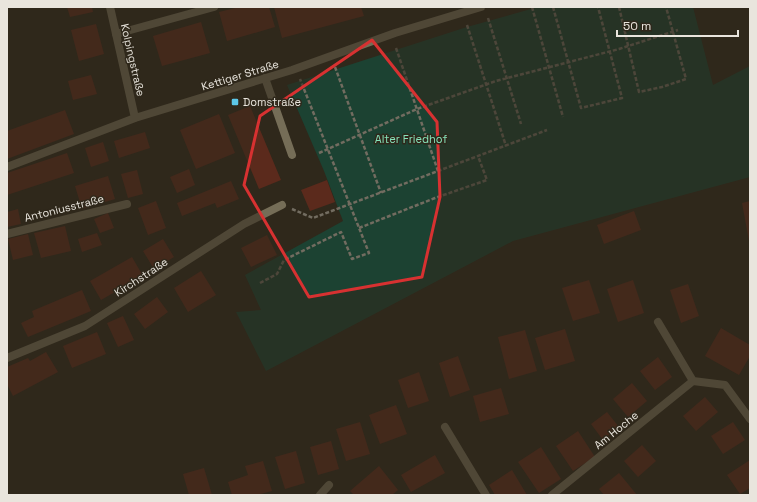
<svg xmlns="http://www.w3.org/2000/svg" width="757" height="502" font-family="'Space Grotesk',sans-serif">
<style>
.green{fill:#1c4232}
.building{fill:#5b2a1c}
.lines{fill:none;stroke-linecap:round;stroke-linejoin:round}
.path{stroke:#726c60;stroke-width:2.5;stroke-dasharray:4 2;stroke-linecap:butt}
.lane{stroke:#756d57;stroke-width:8}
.street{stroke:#756d57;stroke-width:8}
.marked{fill:none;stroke:#d73131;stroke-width:3;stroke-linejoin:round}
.poi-dot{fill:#5cc7e8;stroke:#2f281b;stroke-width:1.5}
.labels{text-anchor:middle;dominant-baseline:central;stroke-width:3;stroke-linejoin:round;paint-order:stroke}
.street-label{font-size:11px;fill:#e9e5dd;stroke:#2f281b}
.poi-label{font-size:11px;fill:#e9e5dd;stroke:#2f281b;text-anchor:start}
.park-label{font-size:11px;fill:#86e3ba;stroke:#2f281b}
</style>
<rect width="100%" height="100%" fill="#2f281b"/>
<path class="green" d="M538,7H693L713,85L750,66V177L513,241L266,371L236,312L261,310L245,275L343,221L324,171L287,85L467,27Z"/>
<path class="building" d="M67,7H92L93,12L70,17Z
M239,7H269L275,27L227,41L219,12Z
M274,7H361L364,16L282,38Z
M201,22L210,53L162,66L153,36Z
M96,24L104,54L79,61L71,30Z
M91,75L97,94L73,100L68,81Z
M250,106L281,180L259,189L228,115Z
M65,110L74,134L7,159V131Z
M219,114L235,153L196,169L180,130Z
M145,132L150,148L119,158L114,141Z
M103,142L109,161L91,167L85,148Z
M67,153L74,173L7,195V173Z
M189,169L195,185L177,193L170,177Z
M137,170L143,194L128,198L121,174Z
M108,176L115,199L82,209L75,186Z
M327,180L335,202L310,211L301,190Z
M231,181L239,199L217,208L215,203L182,216L177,203Z
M156,201L166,228L148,235L138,208Z
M750,201V241H749L742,203Z
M18,209L21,224L7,227V212Z
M634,211L641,230L604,244L597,225Z
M108,213L114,228L100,233L94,219Z
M65,226L71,251L41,258L34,233Z
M97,233L102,245L82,252L78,239Z
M28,234L33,255L13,260L8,239Z
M267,235L277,255L251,267L241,248Z
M163,239L174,257L154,269L143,251Z
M132,257L143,276L101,300L90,281Z
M201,271L216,295L188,312L174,288Z
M589,280L600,313L573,321L562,288Z
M633,280L644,313L618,322L607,289Z
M688,284L699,316L681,323L670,290Z
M82,290L91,311L28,337L21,323L34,317L32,311Z
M157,297L168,312L145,329L134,314Z
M123,316L134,340L118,347L107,323Z
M721,328L750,345V356L739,375L705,356Z
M565,329L575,361L545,370L535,338Z
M525,330L537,371L509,379L498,337Z
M97,332L106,354L72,368L63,346Z
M46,352L58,372L13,396L7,384V367L28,358L30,361Z
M458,356L470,390L450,397L439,363Z
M658,357L672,377L655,390L640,371Z
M419,372L429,401L408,408L398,380Z
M632,383L647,401L628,417L613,399Z
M501,388L509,414L480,422L473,396Z
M705,397L718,412L696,431L683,416Z
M396,405L407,434L380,444L369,415Z
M607,412L619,427L603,440L591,424Z
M360,422L370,454L346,461L336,429Z
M733,422L745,440L723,454L711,436Z
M578,431L595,457L573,471L556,446Z
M331,441L339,469L318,475L310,447Z
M642,445L656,461L638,477L624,461Z
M541,447L561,479L539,493L518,462Z
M296,451L305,483L285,489L275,457Z
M435,455L445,473L411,492L401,475Z
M750,460V488L740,494L727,475Z
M263,461L272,491L257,495H232L228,482L248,475L245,466Z
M379,466L398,490L392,495H354L350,491Z
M204,468L212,495H189L183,474Z
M512,470L527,495H495L489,485Z
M619,473L637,495H604L599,489Z"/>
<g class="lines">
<path class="path" d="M532,7L563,117
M553,7L581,108L622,98L598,7
M619,7L639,92L662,87L686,79L666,7
M488,18L521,124
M467,25L506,146
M396,48L438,171
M335,67L381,193
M319,153L417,109L496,81L619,49L678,30
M292,209L313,218L547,130
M359,228L435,198L487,180L478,156
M260,283L277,274L284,260L341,232L352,259L369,253L300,79"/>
<path class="lane" d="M116,34L214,7
M265,78L292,155
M320,495L329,485"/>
<path class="street" d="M110,7L135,118
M7,167L135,118L292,70L395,33L481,7
M7,234L127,204
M658,322L693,381
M7,358L85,326L244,224L282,205
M445,427L486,495
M552,495L693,381L725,385L750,419"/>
</g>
<path d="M0 0H757V502H0ZM372,40L437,122L440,197L422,277L309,297L244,185L260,116Z" fill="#2f281b" fill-opacity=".55" fill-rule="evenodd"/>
<path class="marked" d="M372,40L437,122L440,197L422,277L309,297L244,185L260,116Z"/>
<rect class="poi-dot" x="231" y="98" width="8" height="8" rx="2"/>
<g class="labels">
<g class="street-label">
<text transform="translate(133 60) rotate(77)">Kolpingstraße</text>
<text transform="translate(240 75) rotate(-17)">Kettiger Straße</text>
<text transform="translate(64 208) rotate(-14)">Antoniusstraße</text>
<text transform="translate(141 277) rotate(-33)">Kirchstraße</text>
<text transform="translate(616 430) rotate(-39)">Am Hoche</text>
</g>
<g class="poi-label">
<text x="243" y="102">Domstraße</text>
</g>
<g class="park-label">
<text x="411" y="139">Alter Friedhof</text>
</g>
</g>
<rect width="757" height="502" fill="none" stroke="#e9e5dd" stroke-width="16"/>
<path d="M617 30v6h121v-6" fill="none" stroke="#e9e5dd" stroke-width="2"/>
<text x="623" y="30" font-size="12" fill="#e9e5dd" stroke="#2f281b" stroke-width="3" paint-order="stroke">50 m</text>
</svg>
